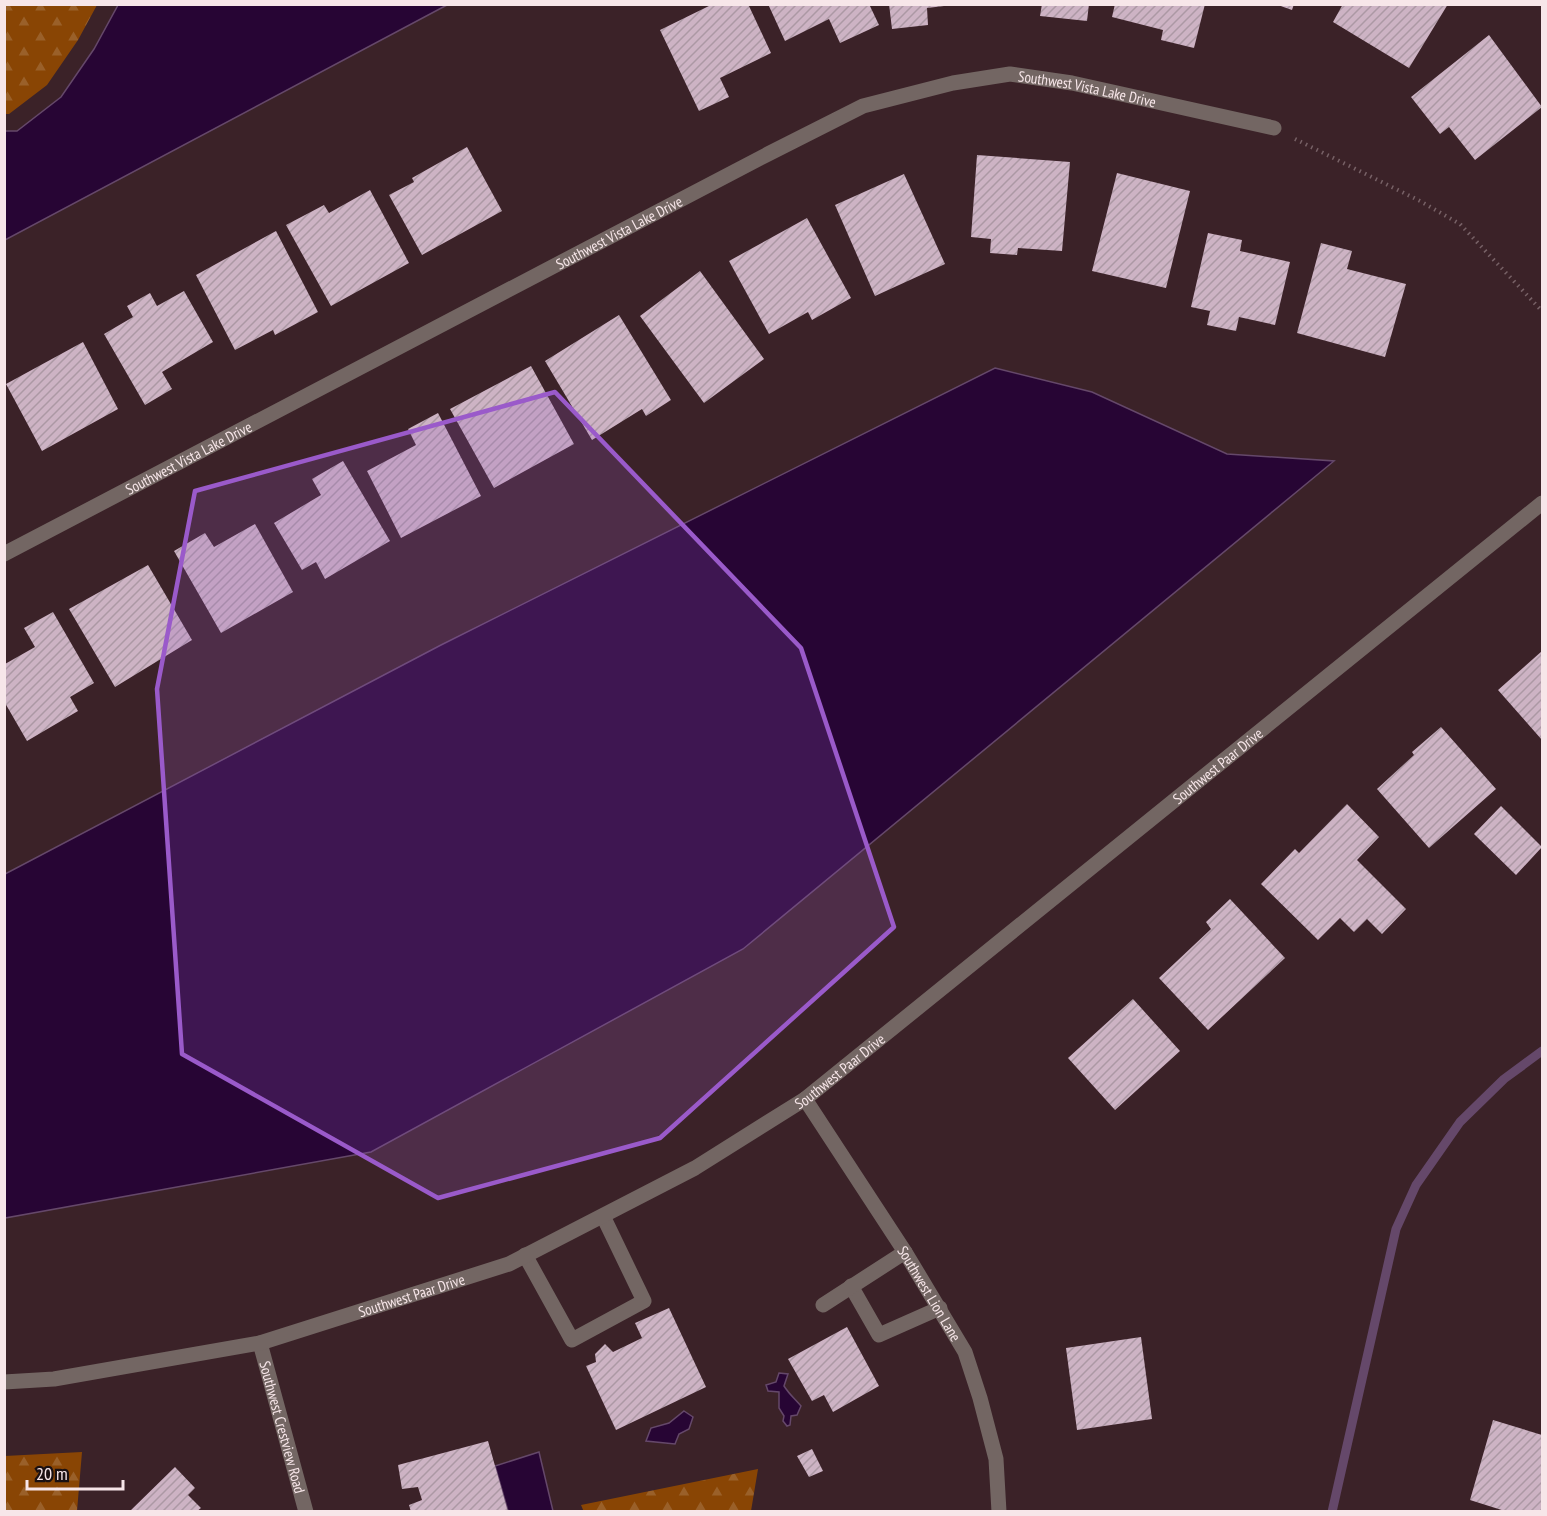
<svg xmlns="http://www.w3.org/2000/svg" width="1547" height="1516" font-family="'PT Sans Narrow',sans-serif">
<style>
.forest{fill:url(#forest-firs)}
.water{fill:#270534;stroke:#65486a;stroke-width:1.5}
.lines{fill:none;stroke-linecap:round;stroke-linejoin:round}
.stream{stroke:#65486a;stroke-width:9}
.building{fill:url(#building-hatch)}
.path{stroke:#776166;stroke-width:4;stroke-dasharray:1.5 4.5;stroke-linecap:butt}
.minor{stroke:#736663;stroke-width:15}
.tertiary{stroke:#736663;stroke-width:15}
.marked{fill:#9a5aca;fill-opacity:0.2;stroke:#9a5aca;stroke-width:4.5;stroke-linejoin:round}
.labels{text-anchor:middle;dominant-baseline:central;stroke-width:6;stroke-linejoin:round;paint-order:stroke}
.street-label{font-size:15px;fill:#f7e6e9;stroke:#1a1012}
</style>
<defs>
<pattern id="forest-firs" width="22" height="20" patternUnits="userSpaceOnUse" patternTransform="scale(1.5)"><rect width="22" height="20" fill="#894504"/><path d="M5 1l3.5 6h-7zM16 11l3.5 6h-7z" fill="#9a6029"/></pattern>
<pattern id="building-hatch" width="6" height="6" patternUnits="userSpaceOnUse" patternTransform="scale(1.5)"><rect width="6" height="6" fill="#cdb3c4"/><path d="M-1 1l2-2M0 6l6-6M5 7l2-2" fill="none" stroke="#ac98a4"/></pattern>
</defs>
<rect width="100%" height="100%" fill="#3b2228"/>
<path class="forest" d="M4,5H97L78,40L47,85L9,114H5Z
M82,1452L77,1511H5V1456Z
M758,1469L751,1511L584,1512L581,1505Z"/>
<path class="water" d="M118,5V4L447,5L5,240V131H17L61,97L94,49Z
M995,368L1092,392L1227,454L1334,461L743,949L371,1152L5,1218V874L441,645Z
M779,1373L788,1374L784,1386C789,1394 795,1399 801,1406L797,1415L791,1416L790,1425L787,1426L783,1421L784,1416L779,1408V1392L768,1391L766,1385L776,1382Z
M684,1411L693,1417L689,1429L679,1434L675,1444L646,1441L651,1428L669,1423Z
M539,1452L553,1511H508L495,1466Z"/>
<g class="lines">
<path class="stream" d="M1332,1512L1396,1229L1416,1185L1460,1122L1504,1079L1542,1051"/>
</g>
<path class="building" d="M713,4H748L771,53L720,78L729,97L699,111L660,30Z
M768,4H869L879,25L840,43L829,19L785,41Z
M889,4H944V6L927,8L928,25L892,29Z
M1042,4H1089L1087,21L1040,16Z
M1115,4H1205L1194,48L1161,40L1163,30L1112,17Z
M1275,4H1294L1292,10Z
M1343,4H1448L1409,68L1333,22Z
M1489,35L1542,107L1475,160L1449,127L1440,134L1411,97Z
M467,147L502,211L422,255L389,195L414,182L412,178Z
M977,155L1070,162L1062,251L1018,248L1017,255L990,253L991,239L971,237Z
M1117,173L1190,191L1166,288L1092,271Z
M904,174L945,264L875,296L835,205Z
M370,190L409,263L331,306L286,225L324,205L329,213Z
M807,218L851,298L812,320L808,312L769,334L729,261Z
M276,231L318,312L275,335L273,330L235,350L196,275Z
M1208,233L1242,240L1240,251L1290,262L1275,325L1239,317L1236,331L1207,325L1210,311L1191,307Z
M1321,243L1352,251L1347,269L1406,284L1385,357L1297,333Z
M700,271L764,359L704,403L640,316Z
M184,291L213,342L162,372L172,389L145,405L104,334L133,317L127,306L150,293L157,306Z
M619,315L671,400L646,416L642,409L592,440L545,361Z
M83,342L118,409L42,451L6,384Z
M531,366L574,444L494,488L450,409Z
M438,413L481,496L401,538L367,471L416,445L408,429Z
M343,461L390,541L325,579L316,562L302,570L274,523L321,495L312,479Z
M255,524L293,592L221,633L174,551L205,533L214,547Z
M148,565L192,640L115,687L69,609Z
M53,612L94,683L70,697L78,711L27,741L5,703V664L35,647L24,628Z
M1542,651V740L1498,690Z
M1441,727L1496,789L1429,848L1377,789L1414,755L1412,752Z
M1347,804L1379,837L1357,860L1406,909L1382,934L1367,919L1354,932L1340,918L1318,940L1261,884L1295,849L1299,853Z
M1501,806L1542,847L1516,875L1474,834Z
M1230,899L1285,958L1208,1030L1159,978L1211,929L1206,922Z
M1133,999L1180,1051L1115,1110L1068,1058Z
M669,1308L706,1387L616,1430L586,1366L596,1362L595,1354L605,1344L613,1352L642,1338L635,1323Z
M847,1327L879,1386L833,1412L824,1395L812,1401L788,1359Z
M1141,1337L1152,1419L1077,1430L1066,1348Z
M1493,1420L1542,1435V1512H1508L1470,1500Z
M488,1441L508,1512H411L409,1505L422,1500L418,1487L402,1489L398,1465Z
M812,1449L823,1471L809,1477L797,1456Z
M175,1467L195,1488L188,1495L201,1508L196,1512H129Z"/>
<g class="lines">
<path class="path" d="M1295,139L1420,201L1460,224L1542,311"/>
<g class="minor">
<path id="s1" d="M4,554L768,154L863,106L953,83L1010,74L1072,83L1274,128"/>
<path id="s2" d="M805,1099L905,1252L965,1352L980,1398L996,1459L999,1512"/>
<path d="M525,1255L572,1340L644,1301L603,1216"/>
<path d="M851,1286L879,1335L940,1308"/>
<path d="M823,1305L905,1252"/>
<path id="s3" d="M260,1343L306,1512"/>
</g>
<path class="tertiary" id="s4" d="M4,1382L54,1379L260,1343L509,1264L695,1168L805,1099L1542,503"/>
</g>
<path class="marked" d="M555,392L801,648L894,927L660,1138L438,1198L182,1054L157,689L195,491Z"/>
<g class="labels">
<g class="street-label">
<text stroke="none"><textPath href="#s1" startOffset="1198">Southwest Vista Lake Drive</textPath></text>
<text stroke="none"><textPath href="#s1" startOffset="694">Southwest Vista Lake Drive</textPath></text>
<text stroke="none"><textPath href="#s1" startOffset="208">Southwest Vista Lake Drive</textPath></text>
<text stroke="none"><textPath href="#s4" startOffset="1390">Southwest Paar Drive</textPath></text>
<text stroke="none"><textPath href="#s4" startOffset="904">Southwest Paar Drive</textPath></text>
<text stroke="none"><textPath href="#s2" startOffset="231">Southwest Lion Lane</textPath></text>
<text stroke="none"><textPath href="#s4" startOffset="418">Southwest Paar Drive</textPath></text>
<text stroke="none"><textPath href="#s3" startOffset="87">Southwest Crestview Road</textPath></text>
</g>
</g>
<rect width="1547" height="1516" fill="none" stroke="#f7e6e9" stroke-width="12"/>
<path d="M27 1480v9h96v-9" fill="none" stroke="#f7e6e9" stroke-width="3"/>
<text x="36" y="1480" font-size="18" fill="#f7e6e9" stroke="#1a1012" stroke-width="4.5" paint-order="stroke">20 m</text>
</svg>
